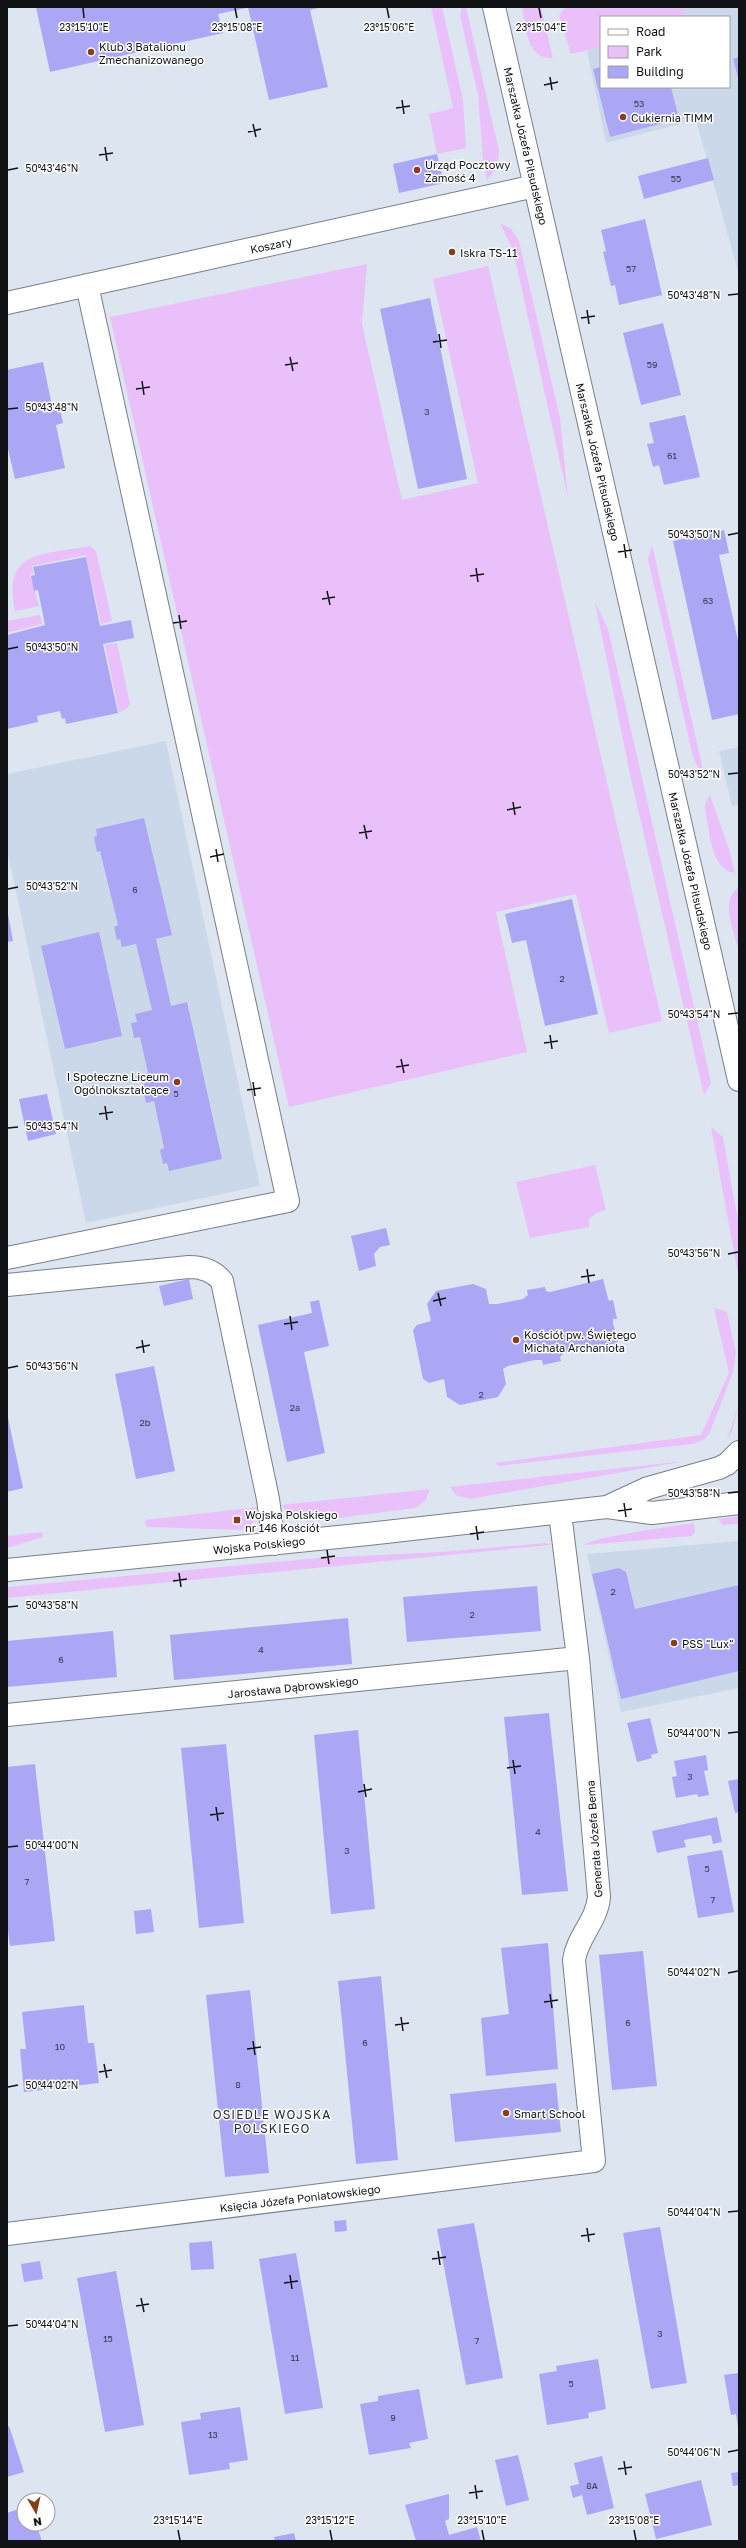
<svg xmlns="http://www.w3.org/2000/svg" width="746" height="2548" font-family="'Golos Text',sans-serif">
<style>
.built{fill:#cbd8ea}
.green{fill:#eac0fa}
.building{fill:#aca7f5}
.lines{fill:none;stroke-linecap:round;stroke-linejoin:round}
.minor-casing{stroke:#787f8a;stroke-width:24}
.minor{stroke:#fff;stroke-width:22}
.ticks{fill:none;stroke:#101216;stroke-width:1.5}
.poi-dot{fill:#853f1a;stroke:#fff;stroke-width:1.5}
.labels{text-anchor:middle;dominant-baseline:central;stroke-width:3;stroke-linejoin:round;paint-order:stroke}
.number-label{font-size:9px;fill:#37374e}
.poi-label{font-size:11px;fill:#101216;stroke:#fff;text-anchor:start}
.street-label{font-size:11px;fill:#101216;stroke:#fff}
.neighbourhood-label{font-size:12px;letter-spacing:1px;fill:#292f39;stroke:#fff}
.ticks-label{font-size:10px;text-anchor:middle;fill:#101216;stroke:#fff;stroke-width:3;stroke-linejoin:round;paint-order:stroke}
</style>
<rect width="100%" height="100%" fill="#dde5f1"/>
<path class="built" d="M682,7H739V275L696,120L606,143L587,51L601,47V87H729V17H685Z
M166,741L260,1186L86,1223L7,849V774Z
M739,747V805L732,806L719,751Z
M739,1541V1688L621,1712L587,1554Z"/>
<path class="green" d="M431,7H442L463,100L466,148L437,154L429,114L453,108Z
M462,7H466L499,151L498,166L487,180L483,160L478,95L460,15Z
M522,7H541L553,58C526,60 526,26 522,7Z
M571,7H682L685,17H601V47L571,54L559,16L563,9Z
M500,223L511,229L519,241L560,418L568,498L513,250Z
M367,264L362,324L402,500L478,483L433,279L488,266L662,1021L609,1033L576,894L496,912L527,1052L289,1107L110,317Z
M652,545L703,770L698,767L693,757L648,559Z
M90,546L96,551L112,621L101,624L86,555L32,566L33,574L30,575L39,606L15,611C2,549 44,555 90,546Z
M595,602L608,629L710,1077L711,1083L704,1095L631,779Z
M40,615L42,624L7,633V621Z
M117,643L130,704L126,709L119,713L105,645Z
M710,795L729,849L735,873C710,870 710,830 705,810V804Z
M738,888L739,892V951C735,934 719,900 738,888Z
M711,1127L723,1137L739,1226L738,1274Z
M595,1165L606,1210L596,1213L589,1219V1227L530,1238L516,1182Z
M714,1308L727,1312L736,1353L733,1372L710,1432L705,1439L692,1444L498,1466L496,1463L701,1435L729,1373Z
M739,1404L732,1431L727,1440Z
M685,1461L470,1499L456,1495L450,1487Z
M430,1489L425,1501L415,1508L308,1522L288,1515L282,1505Z
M258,1507L254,1522L242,1530L146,1527L145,1520Z
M739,1516V1524L723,1525L718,1519Z
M694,1523L695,1532L692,1536L585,1545C592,1537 675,1526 694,1523Z
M42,1532L43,1537L7,1548V1536Z
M546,1543L550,1545L7,1598V1587L318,1558L442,1552Z"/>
<path class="building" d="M36,7H246V8L218,14L223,33L50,72Z
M248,7H322L310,10L328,87L269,100Z
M739,57V81L733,59Z
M601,67V87H671L679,119L610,137L593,69Z
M437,154L444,183L399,193L393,164Z
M708,158L714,180L644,199L638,176Z
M645,219L662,295L619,305L615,285L611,286L603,252L606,251L601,230Z
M430,298L467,479L418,489L380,309Z
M663,323L681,395L641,405L623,333Z
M43,362L52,406L59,404L63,423L56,425L65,468L15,479L7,445V370Z
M685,415L700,477L664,485L659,465L653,467L647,444L654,443L649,423Z
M724,530L729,553L719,555L739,645V714L712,720L673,541Z
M86,557L100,626L131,620L134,638L103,644L118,713L66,724L65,718L62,719L60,711L37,716L38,722L7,729V635L45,625L38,590L34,591L31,576L35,575L33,567Z
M144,818L172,935L156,939L171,1006L187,1002L222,1159L169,1171L167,1163L163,1164L160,1150L164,1148L154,1101L146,1103L142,1084L150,1082L140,1037L134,1038L131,1023L137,1022L135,1014L152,1010L136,944L122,947L120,939L117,940L114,927L118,925L100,851L97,852L94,837L97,836L96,829Z
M572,899L598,1014L545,1026L526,940L512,943L505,914Z
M8,914L13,941L7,942V915Z
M99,932L122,1036L65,1049L41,946Z
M47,1094L56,1134L28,1141L19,1099Z
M386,1228L390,1245L380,1247L374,1254L376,1266L359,1271L351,1236Z
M189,1279L193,1299L164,1306L159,1286Z
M603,1279L608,1298L609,1301L613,1300L617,1319H613V1323L618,1343L564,1353L560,1357L561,1361L543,1365L542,1360H535L508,1366L503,1369L506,1384L498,1397L460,1405L447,1397L444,1379L429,1383L423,1379L413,1330L417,1325L431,1321L427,1304L436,1291L473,1284L486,1289L489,1304H497L523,1299L528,1295L527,1290L545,1287L546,1291L550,1292Z
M319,1300L329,1346L304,1352L325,1453L287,1462L258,1325L312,1313L310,1302Z
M154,1366L175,1471L136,1479L115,1374Z
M7,1413L23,1488L7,1492Z
M619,1568L626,1572L635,1609L739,1585V1671L621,1699L592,1574Z
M537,1586L541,1631L407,1642L403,1597Z
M348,1618L352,1664L174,1680L170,1635Z
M113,1631L117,1677L7,1687V1641Z
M549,1713L568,1891L522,1895L504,1717Z
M650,1718L658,1753L651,1755L652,1758L637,1762L627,1723Z
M358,1730L375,1909L331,1914L314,1735Z
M226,1744L244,1923L199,1928L181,1748Z
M706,1755L708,1770L704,1771L709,1795L698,1797L697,1794L676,1798L672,1777L677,1776L674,1761Z
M35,1764L55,1941L10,1946L7,1923V1767Z
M739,1779V1812L735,1813L728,1781Z
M717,1817L722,1842L713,1844L711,1835L684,1840L686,1847L657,1853L652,1831Z
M722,1850L734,1912L698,1918L687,1856Z
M151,1909L154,1932L136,1934L134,1911Z
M548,1943L558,2069L486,2076L481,2018L509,2014L501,1948Z
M643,1951L657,2086L612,2090L599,1955Z
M381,1976L398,2160L356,2164L338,1981Z
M250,1990L269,2173L225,2177L206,1995Z
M84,2005L88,2043H94L99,2083L24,2092L20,2049H26L22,2012Z
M556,2083L561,2132L455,2142L450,2094Z
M346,2220L347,2231L335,2232L334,2221Z
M474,2223L503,2378L466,2385L437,2229Z
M660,2227L687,2383L651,2389L623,2233Z
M212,2241L214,2269L191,2270L189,2243Z
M296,2253L323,2408L285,2414L259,2259Z
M40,2261L43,2279L24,2282L21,2264Z
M116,2271L144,2425L105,2432L77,2278Z
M598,2359L606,2409L588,2413L589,2418L547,2425L539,2374L557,2371L556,2366Z
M739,2373V2427H738L736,2414L731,2415L724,2375Z
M419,2389L428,2439L409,2443L411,2448L369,2455L360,2404L378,2401V2396Z
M240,2407L248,2460L229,2463L230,2469L189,2475L181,2422L201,2419L200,2413Z
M9,2426L24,2472L7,2477V2427Z
M518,2455L529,2500L506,2506L495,2460Z
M602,2456L614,2508L587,2515L582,2495L573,2498L570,2486L579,2484L574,2463Z
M739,2472V2485L733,2486L731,2473Z
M701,2480L712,2525L656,2539L645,2494Z
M449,2494V2519L445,2521L449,2535L477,2527L481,2541H416L405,2505Z
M24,2507V2524H36L42,2541H7V2513Z
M294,2533L296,2541H275L274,2537Z"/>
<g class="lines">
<g class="minor-casing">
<path id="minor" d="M494,7L739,1080
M7,303L535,186
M7,1258L288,1201L87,285
M7,1285L189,1267C202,1267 213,1270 222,1281L268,1499L274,1544
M607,1507L648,1488L719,1468L727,1464L739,1452
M7,1570L368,1534L607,1507L652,1513L739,1503
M7,1715L578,1658
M7,2234L594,2161L574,1960C577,1937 597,1921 599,1897L578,1658L560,1513"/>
</g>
<use href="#minor" class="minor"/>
</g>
<path class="ticks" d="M83,8L84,18M235,8L237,18M387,8L389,18M539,8L541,18M550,77L552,90M544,85L558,82M402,100L404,114M396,108L410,106M253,124L256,137M248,132L261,129M105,147L107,161M99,155L113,153M8,170L18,168M728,295L738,294M587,310L589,324M581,318L595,316M439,334L441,348M433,342L447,340M290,357L293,371M285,365L298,363M142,381L144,395M136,389L150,387M8,409L18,408M728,535L738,533M624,544L626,558M618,552L632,550M476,568L478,582M470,576L484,574M327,591L330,605M322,599L335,597M179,615L181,629M173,623L187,621M8,649L18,647M728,774L738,773M513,802L515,815M507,810L521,807M364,825L367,839M359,833L372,831M216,849L218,862M210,857L224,854M8,889L18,887M728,1014L738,1013M550,1035L552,1049M544,1043L558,1041M401,1059L404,1073M396,1067L409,1065M253,1082L255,1096M247,1090L261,1088M105,1106L107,1120M99,1114L113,1112M8,1128L18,1127M728,1254L738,1252M587,1269L589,1283M581,1277L595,1275M438,1293L441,1306M433,1301L446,1298M290,1316L292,1330M284,1324L298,1322M142,1340L144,1353M136,1348L150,1345M8,1368L18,1366M728,1493L738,1492M624,1503L626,1517M618,1511L632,1509M476,1526L478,1540M470,1534L484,1532M327,1550L329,1564M321,1558L335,1556M179,1573L181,1587M173,1581L187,1579M8,1607L18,1606M728,1733L738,1732M513,1760L515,1774M507,1768L521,1766M364,1784L366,1797M358,1792L372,1789M216,1807L218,1821M210,1815L224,1813M8,1847L18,1846M728,1973L738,1971M550,1994L552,2008M544,2002L558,2000M401,2017L403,2031M395,2025L409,2023M253,2041L255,2055M247,2049L261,2047M104,2064L107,2078M99,2072L112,2070M8,2087L18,2085M728,2212L738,2211M587,2228L589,2242M581,2236L595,2234M438,2251L440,2265M432,2259L446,2257M290,2275L292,2289M284,2283L298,2281M141,2298L144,2312M136,2306L149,2304M8,2326L18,2325M728,2452L738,2450M624,2461L626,2475M618,2469L632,2467M475,2485L477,2499M469,2493L483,2491M178,2530L180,2540M330,2530L332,2540M482,2530L484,2540M634,2530L636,2540"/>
<g class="poi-dot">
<circle cx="91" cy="52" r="4"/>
<circle cx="623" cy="117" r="4"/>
<circle cx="417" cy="170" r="4"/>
<circle cx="452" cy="252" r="4"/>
<circle cx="177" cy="1082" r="4"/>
<circle cx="516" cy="1340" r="4"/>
<rect x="233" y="1516" width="8" height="8" rx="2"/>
<circle cx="674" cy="1643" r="4"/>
<circle cx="506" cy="2113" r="4"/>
</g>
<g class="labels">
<g class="number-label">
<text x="639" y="103">53</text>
<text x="676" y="178">55</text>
<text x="631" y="268">57</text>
<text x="652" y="364">59</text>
<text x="427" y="411">3</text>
<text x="672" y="455">61</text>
<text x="708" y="600">63</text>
<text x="135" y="889">6</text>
<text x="562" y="978">2</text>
<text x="176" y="1093">5</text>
<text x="481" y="1394">2</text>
<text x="295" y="1407">2a</text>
<text x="145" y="1422">2b</text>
<text x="613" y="1591">2</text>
<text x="472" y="1614">2</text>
<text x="261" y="1649">4</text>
<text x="61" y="1659">6</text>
<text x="690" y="1776">3</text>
<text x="538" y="1831">4</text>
<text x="347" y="1850">3</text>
<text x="707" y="1868">5</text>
<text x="27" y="1881">7</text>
<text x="713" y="1899">7</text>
<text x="628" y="2022">6</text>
<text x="365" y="2042">6</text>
<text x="60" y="2046">10</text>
<text x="238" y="2084">8</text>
<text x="660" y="2333">3</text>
<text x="108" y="2338">15</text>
<text x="477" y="2340">7</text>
<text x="295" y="2357">11</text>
<text x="571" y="2383">5</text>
<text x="393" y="2417">9</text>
<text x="213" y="2434">13</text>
<text x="592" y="2485">8A</text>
</g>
<g class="poi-label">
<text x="99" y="46">Klub 3 Batalionu<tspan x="99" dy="13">Zmechanizowanego</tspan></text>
<text x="631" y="117">Cukiernia TIMM</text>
<text x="425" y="164">Urząd Pocztowy<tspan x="425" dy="13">Zamość 4</tspan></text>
<text x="460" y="252">Iskra TS-11</text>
<text x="169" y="1076" text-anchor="end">I Społeczne Liceum<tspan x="169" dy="13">Ogólnokształcące</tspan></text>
<text x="524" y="1334">Kościół pw. Świętego<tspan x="524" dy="13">Michała Archanioła</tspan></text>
<text x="245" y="1514">Wojska Polskiego<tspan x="245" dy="13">nr 146 Kościół</tspan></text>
<text x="682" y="1643">PSS "Lux"</text>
<text x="514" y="2113">Smart School</text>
</g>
<g class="street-label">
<text transform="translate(526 146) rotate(77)">Marszałka Józefa Piłsudskiego</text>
<text transform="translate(271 245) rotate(-12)">Koszary</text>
<text transform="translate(598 462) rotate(77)">Marszałka Józefa Piłsudskiego</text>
<text transform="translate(691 871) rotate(77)">Marszałka Józefa Piłsudskiego</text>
<text transform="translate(259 1545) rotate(-6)">Wojska Polskiego</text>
<text transform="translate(293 1687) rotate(-6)">Jarosława Dąbrowskiego</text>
<text transform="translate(594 1839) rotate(-94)">Generała Józefa Bema</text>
<text transform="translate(300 2198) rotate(-7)">Księcia Józefa Poniatowskiego</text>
</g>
<g class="neighbourhood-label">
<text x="272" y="2114">OSIEDLE WOJSKA<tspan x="272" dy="14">POLSKIEGO</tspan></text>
</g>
</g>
<g class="ticks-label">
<text x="84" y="31">23°15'10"E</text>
<text x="237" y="31">23°15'08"E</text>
<text x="541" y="31">23°15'04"E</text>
<text x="389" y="31">23°15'06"E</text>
<text x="52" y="172">50°43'46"N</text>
<text x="694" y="299">50°43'48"N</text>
<text x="52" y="411">50°43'48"N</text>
<text x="694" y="538">50°43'50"N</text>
<text x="52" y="651">50°43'50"N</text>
<text x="694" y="778">50°43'52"N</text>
<text x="52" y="890">50°43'52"N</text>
<text x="694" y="1018">50°43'54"N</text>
<text x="52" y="1130">50°43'54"N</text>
<text x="694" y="1257">50°43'56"N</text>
<text x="52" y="1370">50°43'56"N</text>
<text x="694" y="1497">50°43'58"N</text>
<text x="52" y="1609">50°43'58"N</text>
<text x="694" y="1737">50°44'00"N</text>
<text x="52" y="1849">50°44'00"N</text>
<text x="694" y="1976">50°44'02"N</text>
<text x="52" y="2089">50°44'02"N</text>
<text x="694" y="2216">50°44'04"N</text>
<text x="52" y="2328">50°44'04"N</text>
<text x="694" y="2456">50°44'06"N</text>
<text x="178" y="2524">23°15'14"E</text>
<text x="330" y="2524">23°15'12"E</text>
<text x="482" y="2524">23°15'10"E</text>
<text x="634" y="2524">23°15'08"E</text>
</g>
<rect width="746" height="2548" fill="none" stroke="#101216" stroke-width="16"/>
<rect x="600" y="16" width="130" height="72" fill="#ffffff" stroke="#9fa0a2"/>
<rect x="608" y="29" width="20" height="6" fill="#ffffff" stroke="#9fa0a2"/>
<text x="636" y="36" font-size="12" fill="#101216">Road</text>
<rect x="608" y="46" width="20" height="12" fill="#eac0fa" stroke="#9fa0a2"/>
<text x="636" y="56" font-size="12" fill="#101216">Park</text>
<rect x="608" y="66" width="20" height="12" fill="#aca7f5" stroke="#9fa0a2"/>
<text x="636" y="76" font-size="12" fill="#101216">Building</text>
<g transform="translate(36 2512) rotate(171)"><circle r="19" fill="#ffffff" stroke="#9fa0a2"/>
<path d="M0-3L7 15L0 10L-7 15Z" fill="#853f1a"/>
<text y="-6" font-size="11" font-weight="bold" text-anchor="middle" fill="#101216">N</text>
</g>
</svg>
